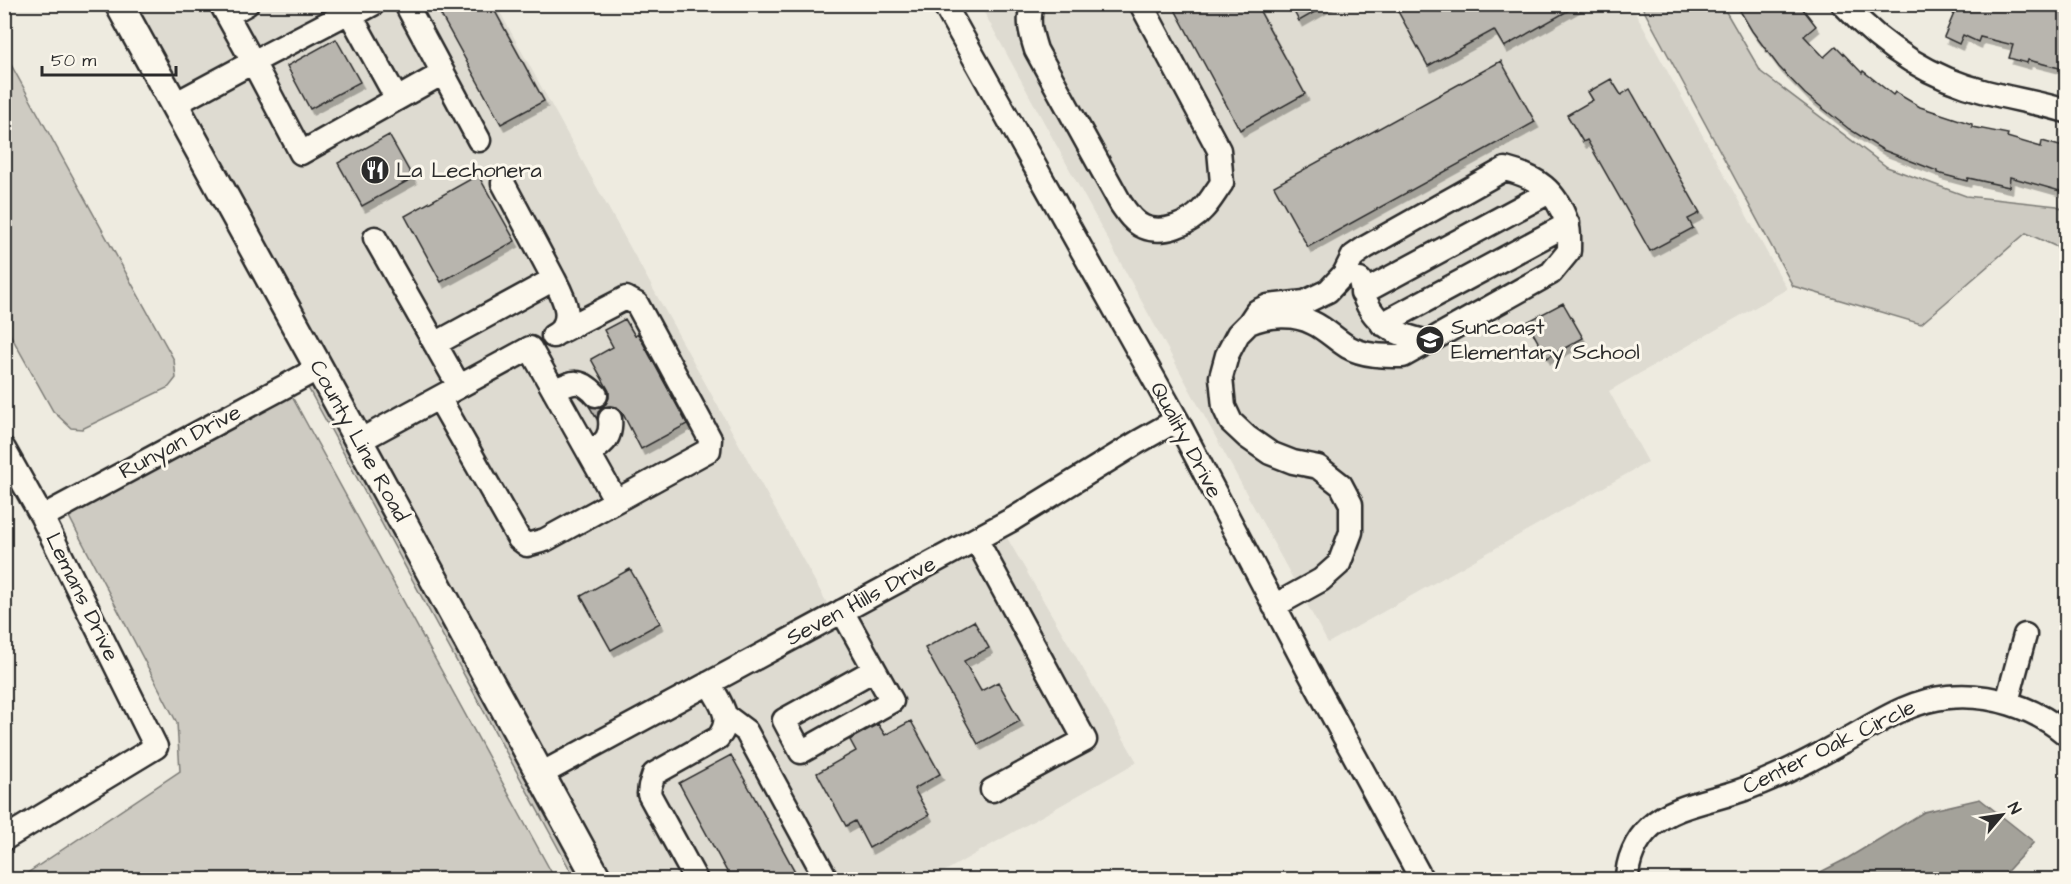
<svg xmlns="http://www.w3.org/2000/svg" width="2071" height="884" font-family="'Architects Daughter',sans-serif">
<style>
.built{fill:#dedbd1}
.green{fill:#cecbc2;stroke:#7c7b76;stroke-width:1.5}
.water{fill:#a4a29a;stroke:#74726e;stroke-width:1.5}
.building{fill:#b8b5ae;stroke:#2b2b2b;stroke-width:1.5;filter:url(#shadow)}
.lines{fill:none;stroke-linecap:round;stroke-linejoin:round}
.minor-casing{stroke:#2b2b2b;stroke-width:27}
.major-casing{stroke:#2b2b2b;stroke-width:32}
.minor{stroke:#fbf7ec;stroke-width:22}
.major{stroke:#fbf7ec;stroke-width:27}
.labels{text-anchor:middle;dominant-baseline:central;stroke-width:6;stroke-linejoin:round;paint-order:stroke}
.poi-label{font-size:22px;fill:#2b2b2b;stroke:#fbf7ec;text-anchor:start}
.street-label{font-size:22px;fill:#2b2b2b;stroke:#fbf7ec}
</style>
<defs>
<filter id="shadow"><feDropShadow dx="3.5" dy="6" stdDeviation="0" flood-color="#0004"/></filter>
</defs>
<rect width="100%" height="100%" fill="#eeebe0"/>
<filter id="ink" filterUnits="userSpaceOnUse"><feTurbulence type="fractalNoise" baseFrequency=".0167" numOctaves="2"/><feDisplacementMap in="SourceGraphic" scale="12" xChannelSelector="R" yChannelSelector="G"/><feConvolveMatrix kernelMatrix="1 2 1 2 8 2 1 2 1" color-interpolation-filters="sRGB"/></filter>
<g filter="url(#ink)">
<path class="built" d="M131,5H496L833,614L999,524L1137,762L931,879H610Z
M980,5H1631L1787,289L1609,391L1648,462L1328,643Z"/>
<path class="green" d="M1641,5H1722L1761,72L1887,167L1966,196L2057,206L2066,212V251L2026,233L1921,324L1793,286Z
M4,52L174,360L176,378L169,387L82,429L71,428L53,411L5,325Z
M308,368L586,879H575L300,373Z
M284,382L555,879L17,880L180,771L177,723L64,507Z"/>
<path class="water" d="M1980,799L2034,842L2000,879H1807L1848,858L1924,812Z"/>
<path class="building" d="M435,4H491L544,101L501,124Z
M1172,4H1256L1305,94L1240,130Z
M1290,4H1329L1299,21Z
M1394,4H1580L1504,47L1494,30L1428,66Z
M1736,4H1799L1816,26L1804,36L1824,57L1836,46L1862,73L1863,71L1893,95L1895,92L1920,107L1972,124V127L2008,134L2007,137L2041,147L2042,141L2067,148V193L2010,177L2009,187L1968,178L1967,181L1937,173V171L1883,150L1849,129L1805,94L1779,67L1752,31Z
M1958,4H2032L2067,13V70L2028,60L2027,63L2009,58L2013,45L1980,37L1978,42L1963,35L1959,44L1944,37Z
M336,39L360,82L310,109L287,66Z
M1501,61L1535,122L1308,247L1274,186Z
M1611,79L1621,95L1630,89L1700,213L1688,219L1693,228L1650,251L1587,140L1583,142L1567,115L1593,100L1588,92Z
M389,135L413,178L362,206L338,163Z
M478,175L515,241L441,282L405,216Z
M1563,303L1583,338L1547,358L1527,322Z
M625,319L635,336L638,334L687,424L641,449L622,412L617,407L610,406L603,407L598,412L597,419L589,406L600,408L606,404L609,398V391L591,359L613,347L604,330Z
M630,569L660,623L611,650L581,596Z
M974,621L989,648L964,661L981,691L998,682L1020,721L978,744L925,648Z
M911,721L940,774L914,789L929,815L869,848L855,821L846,826L817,773L856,751L850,740L856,736L878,724L885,735Z
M731,755L799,879H731L679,783Z"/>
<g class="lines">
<g class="minor-casing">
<path id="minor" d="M345,4L349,12L253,62L301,153L397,99L349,12L360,11L373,4
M406,4L479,140
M944,4L1177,420L1309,672L1422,880
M1032,4C1027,21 1031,34 1036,50L1121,204C1127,213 1134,223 1144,227C1163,235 1190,224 1203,209C1210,202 1216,191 1222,183L1219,150L1141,4
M1843,4C1883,47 1929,78 1986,92C2013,99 2040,103 2066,111
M227,15L247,4
M397,99L443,73
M173,105L253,62L221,4
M503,183L554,279
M375,238L459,386
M1360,280C1366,320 1392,335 1430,342
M1362,293L1549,192
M1249,323C1269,315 1294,313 1313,323C1326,329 1336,340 1348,347C1364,356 1384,356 1403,356L1551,273L1569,251C1569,242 1570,231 1567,223C1556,190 1537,177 1505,169L1366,247L1353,256L1344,274L1328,291L1305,302L1268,306L1257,311L1249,323L1238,334L1227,355L1221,377L1224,407L1231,422L1247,437L1270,453L1293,462L1318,467L1341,485L1351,504V532L1339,564L1321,580L1274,606
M1382,324L1568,224
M560,332L626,298L637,304L710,439L709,450L616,501
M435,344L554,279C564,298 577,322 553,336
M554,391C572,381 581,378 596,395
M359,441L530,348L616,501L545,540L527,545L519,539L439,398
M4,449L42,517L156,747L4,839
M590,453C604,443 612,438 610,419
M42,517L319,368
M976,539L1085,740L992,790
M842,611L892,701L801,752L784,720L874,670
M2007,702L2025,635
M726,716L746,731L827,880
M541,774L1013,519L1138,442L1177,420
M696,880L649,794L650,786L654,774L718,738C735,718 719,702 709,683
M1627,880C1627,860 1636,840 1650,827C1673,805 1712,801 1742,790C1776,778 1809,761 1841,743C1876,724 1907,701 1948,697C1990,693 2034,707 2066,734"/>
</g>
<g class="major-casing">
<path id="major" d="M119,4L319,368L598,880"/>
</g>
<use href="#minor" class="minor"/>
<use href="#major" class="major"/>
</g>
</g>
<defs>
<g id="restaurant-disc" transform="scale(1.5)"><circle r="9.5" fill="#2b2b2b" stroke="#fbf7ec"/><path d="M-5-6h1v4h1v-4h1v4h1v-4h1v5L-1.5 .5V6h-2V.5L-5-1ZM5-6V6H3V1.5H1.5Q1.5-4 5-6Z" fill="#fff"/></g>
<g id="school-disc" transform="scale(1.5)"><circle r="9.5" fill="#2b2b2b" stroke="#fbf7ec"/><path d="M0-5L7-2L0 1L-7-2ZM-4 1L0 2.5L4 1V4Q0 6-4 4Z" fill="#fff"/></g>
</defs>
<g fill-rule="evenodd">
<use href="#restaurant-disc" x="375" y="170"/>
<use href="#school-disc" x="1430" y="340"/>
</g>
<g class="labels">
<g class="poi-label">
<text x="396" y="170">La Lechonera</text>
<text x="1451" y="327">Suncoast<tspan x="1451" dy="25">Elementary School</tspan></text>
</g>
<g class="street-label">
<text transform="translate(1186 440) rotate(62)">Quality Drive</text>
<text transform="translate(359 441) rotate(61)">County Line Road</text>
<text transform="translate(180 442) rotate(-28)">Runyan Drive</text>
<text transform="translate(82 597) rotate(64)">Lemans Drive</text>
<text transform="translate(861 601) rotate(-28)">Seven Hills Drive</text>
<text transform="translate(1829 747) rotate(-26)">Center Oak Circle</text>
</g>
</g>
<rect width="2071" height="884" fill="none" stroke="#fbf7ec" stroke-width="24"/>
<rect x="12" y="12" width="2047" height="860" fill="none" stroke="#2b2b2b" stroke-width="2" filter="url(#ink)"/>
<g transform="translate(2002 815) rotate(61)" stroke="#fbf7ec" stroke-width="4.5" paint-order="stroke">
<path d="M0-4.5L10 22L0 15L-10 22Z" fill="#2b2b2b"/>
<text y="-9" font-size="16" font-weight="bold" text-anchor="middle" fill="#2b2b2b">N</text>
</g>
<path d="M42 66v9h134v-9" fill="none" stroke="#2b2b2b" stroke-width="3"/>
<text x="51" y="66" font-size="18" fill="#2b2b2b" stroke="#fbf7ec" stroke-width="4.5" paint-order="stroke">50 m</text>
</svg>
